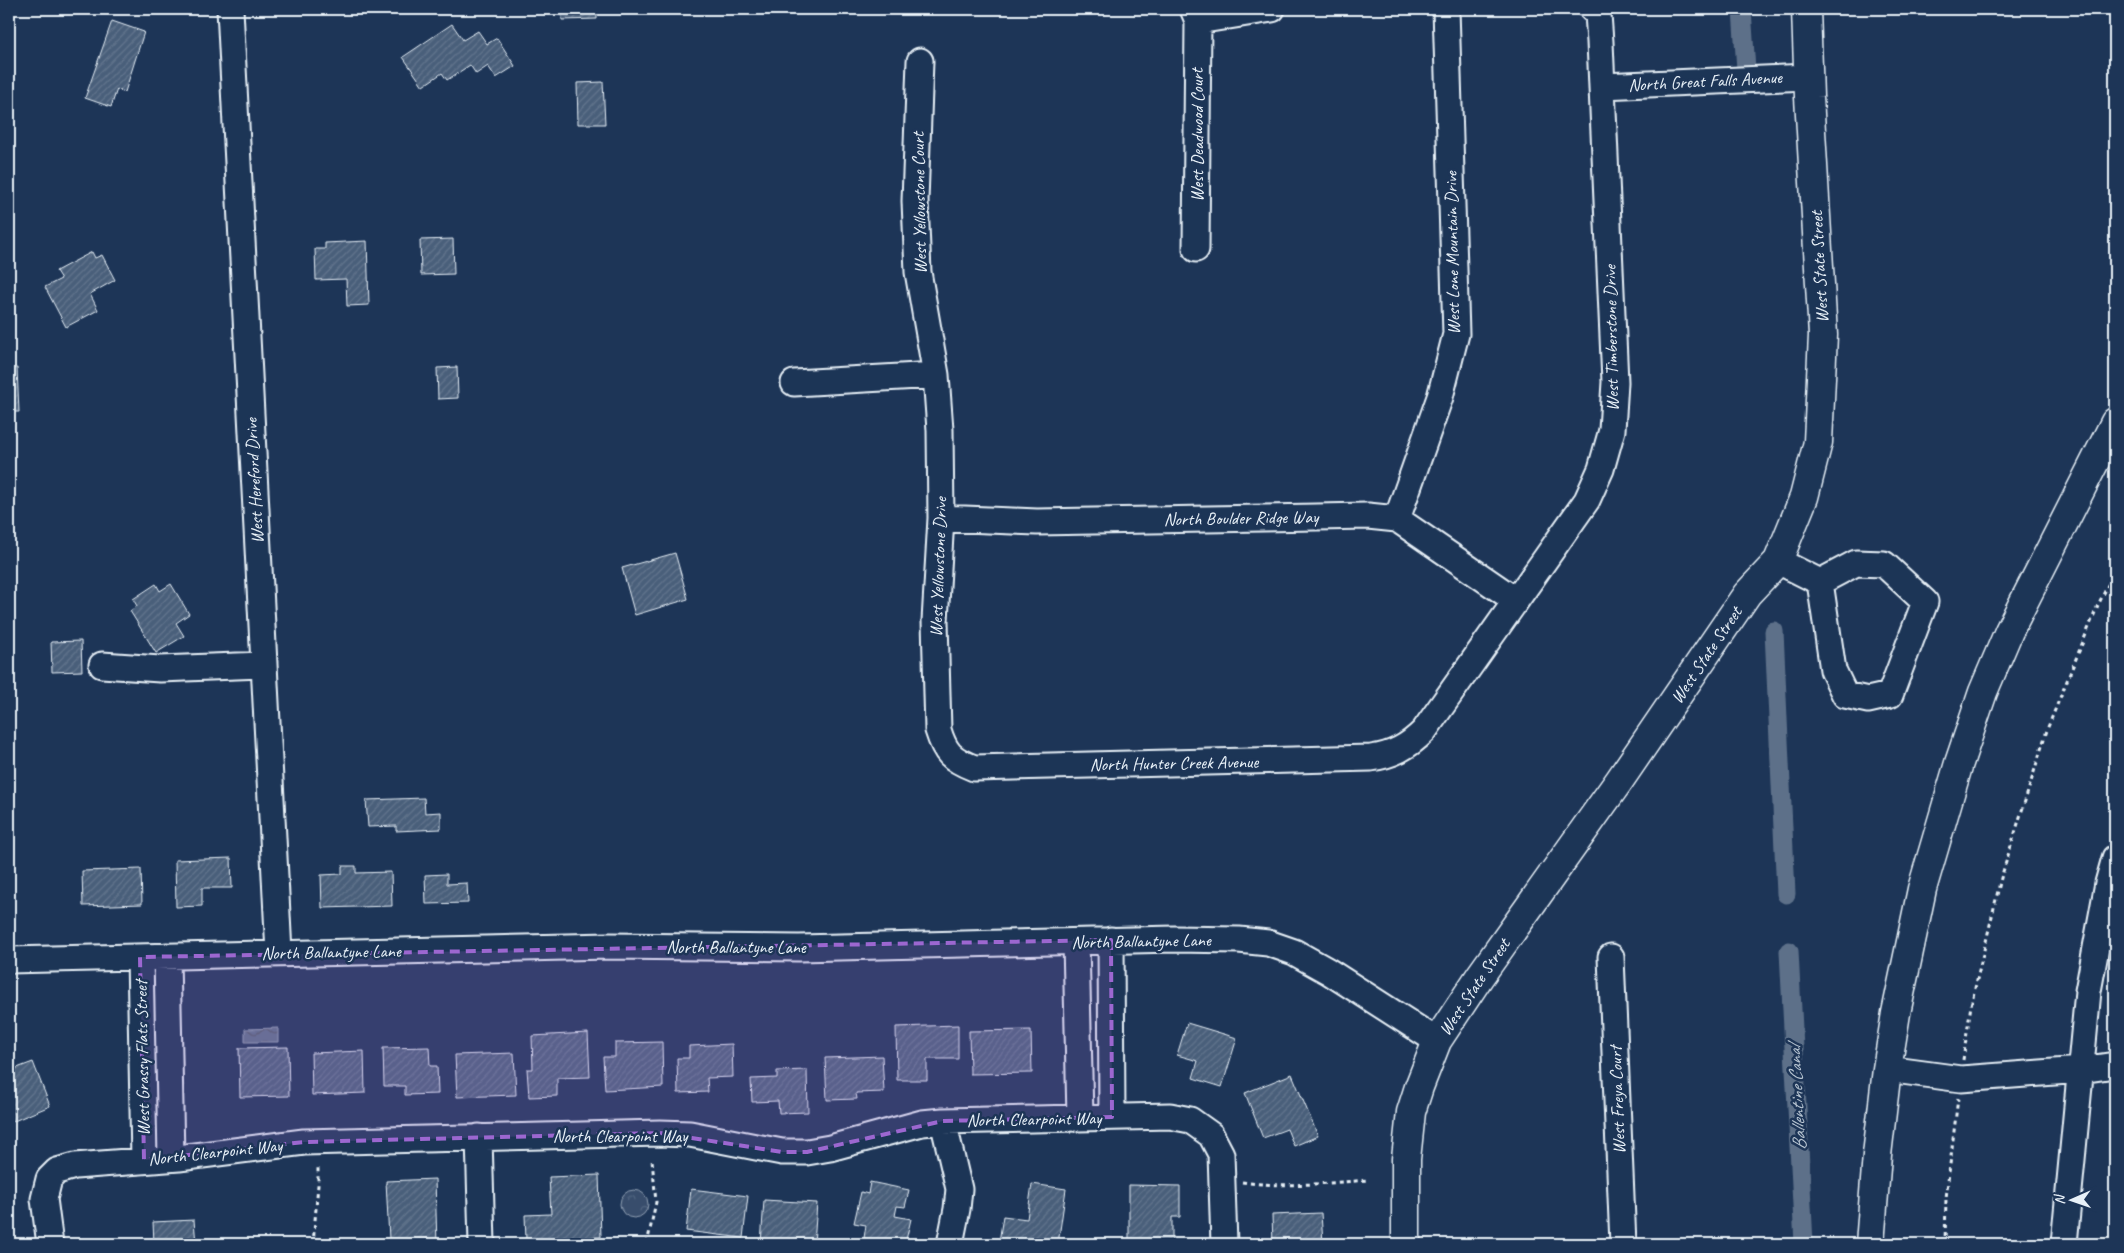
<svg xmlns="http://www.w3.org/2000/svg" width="2124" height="1253" font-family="Caveat,sans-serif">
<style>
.park{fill:url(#park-crowns);stroke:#909fb2}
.water{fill:url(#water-waves);stroke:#95a4b5}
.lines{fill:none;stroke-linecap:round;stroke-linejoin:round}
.canal{stroke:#5d7089;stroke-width:19}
.building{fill:url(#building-hatch);stroke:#e8f1f8}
.minor-casing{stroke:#e8f1f8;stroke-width:29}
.major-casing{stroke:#e8f1f8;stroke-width:31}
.path{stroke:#e8f1f8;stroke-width:3;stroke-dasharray:4 4;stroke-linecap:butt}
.minor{stroke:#1d3557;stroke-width:25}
.major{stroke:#1d3557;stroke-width:28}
.marked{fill:#9c67d0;fill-opacity:0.2;stroke:#9c67d0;stroke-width:4;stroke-dasharray:10 6;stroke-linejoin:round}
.labels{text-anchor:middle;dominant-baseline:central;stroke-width:5;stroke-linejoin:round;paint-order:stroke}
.street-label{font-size:18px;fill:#e8f1f8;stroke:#1d3557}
.water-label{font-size:19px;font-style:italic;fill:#b7c4d1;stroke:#1d3557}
</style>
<defs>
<pattern id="park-crowns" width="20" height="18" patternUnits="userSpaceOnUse" patternTransform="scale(1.25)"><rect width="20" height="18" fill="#374d6c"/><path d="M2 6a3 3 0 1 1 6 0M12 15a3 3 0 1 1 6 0" fill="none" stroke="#546782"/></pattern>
<pattern id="water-waves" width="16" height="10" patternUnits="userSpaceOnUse" patternTransform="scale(1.25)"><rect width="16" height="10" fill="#5d7089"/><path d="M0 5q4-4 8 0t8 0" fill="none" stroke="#505a66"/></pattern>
<pattern id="building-hatch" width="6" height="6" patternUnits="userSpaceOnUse" patternTransform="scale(1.25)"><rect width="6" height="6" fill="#495e7a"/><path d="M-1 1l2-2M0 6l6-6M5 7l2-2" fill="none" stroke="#63768e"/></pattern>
</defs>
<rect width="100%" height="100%" fill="#1d3557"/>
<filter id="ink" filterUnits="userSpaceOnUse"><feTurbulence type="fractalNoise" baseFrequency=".02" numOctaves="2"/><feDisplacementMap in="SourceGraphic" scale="10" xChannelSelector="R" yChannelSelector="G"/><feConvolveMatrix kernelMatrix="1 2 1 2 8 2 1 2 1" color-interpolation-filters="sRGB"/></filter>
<g filter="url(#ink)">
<path class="park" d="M620 1204a14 14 0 1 1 28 0a14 14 0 1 1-28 0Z"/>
<path class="water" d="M278,1028V1042H245V1029Z"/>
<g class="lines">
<path class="canal" d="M1742,9L1746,70
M1774,631L1786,894
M1789,951L1804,1244"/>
</g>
<path class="building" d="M561,9H597V19L562,20Z
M112,21L144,32L125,92L117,89L111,107L85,98Z
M452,24L463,40L478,31L487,44L497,38L515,66L496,78L488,66L476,74L470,65L447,80L442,73L423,86L403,57Z
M603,82L605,124H578L577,83Z
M453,239L454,274L421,275L420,240Z
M367,241L369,305L347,306L346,279L316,280L315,249H325V243Z
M92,252L95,258L102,255L115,280L90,294L98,310L66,327L45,287L61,279L56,271Z
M457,367L458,398L438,399L437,368Z
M17,368L19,412H9V369Z
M675,553L688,599L635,615L622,568Z
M156,584L160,591L171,584L189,614L176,623L184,636L156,653L130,611L137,606L133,599Z
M81,641L82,671L52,672L51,642Z
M424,798L425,813L441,812V829L396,831V826L368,827L366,800Z
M231,858L232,888H202V906L176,907L175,860Z
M342,866H356V873L391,872L392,906L322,908L321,875L342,874Z
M141,869L142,904L83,906L82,871Z
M447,874V884L467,883L468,903L426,904L425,875Z
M1187,1023L1237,1038L1222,1087L1193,1078L1198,1061L1177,1055Z
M958,1025V1059H927V1080H897L896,1027Z
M1031,1030L1032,1073L970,1074L969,1031Z
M588,1033L590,1077L557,1078V1096L529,1097L527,1069H533L532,1036Z
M662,1042L663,1087L605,1090L603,1057H615V1043Z
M732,1044L733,1077L707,1078L708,1092L678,1093L677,1058H689V1046Z
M288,1047L289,1096L240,1097L239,1048Z
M429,1047L430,1066H437L438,1094L405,1095V1086H384L383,1048Z
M364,1051L365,1093L312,1095L311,1053Z
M514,1053L516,1095L457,1097L455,1055Z
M882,1056L884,1092L856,1093L857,1099L827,1100L825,1058Z
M33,1062L50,1106L9,1123V1071Z
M807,1070L808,1112L779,1113L778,1101L752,1102L751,1079L777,1078V1071Z
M1292,1074L1318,1136L1294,1146L1287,1129L1263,1138L1245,1093Z
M599,1175L601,1237L526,1240L525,1215L551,1214L549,1177Z
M435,1179L437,1244H403V1239H389L386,1181Z
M870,1182L909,1190L905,1207L897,1206L895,1216L911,1219L905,1244H892L864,1238L866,1225L854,1223L861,1192L868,1194Z
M1032,1184L1066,1189L1058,1244H1013L999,1242L1003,1216L1027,1219Z
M1129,1185L1180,1186V1217H1172V1244H1129Z
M691,1189L748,1196L743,1238L686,1231Z
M764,1200L817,1203L814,1244H761Z
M1321,1213L1323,1244H1273L1272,1215Z
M194,1220L196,1244H154L153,1222Z"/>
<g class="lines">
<g class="minor-casing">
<path id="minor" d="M230,9L279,953
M1193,9L1198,21L1196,249
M1198,21L1272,9
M920,61L915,201L918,272L936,375L940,430L941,518L935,621L938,730C945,753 951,759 974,768L1371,758C1393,755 1408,747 1424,731L1587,500L1601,469L1612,430L1615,382L1600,42L1598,14L1592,9
M1602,86L1809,77
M794,383L936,375
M941,518L1037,522L1368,516L1397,519L1515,600
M1397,519L1440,397L1456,334L1446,9
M1778,561L1820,582
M1856,563L1884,564L1925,602L1890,695L1868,700L1845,695L1833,670L1820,582Z
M102,665L160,669L264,665
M1111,940L1112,1117
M1076,942L1080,1118
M167,956L171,1158
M140,957L144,1160
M1611,957L1623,1244
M9,960L609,946L799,948L1174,939L1239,940L1268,943L1294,952L1328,971L1437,1041
M1887,1069L1961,1079L2081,1070L2115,1065
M943,1121L959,1189L957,1209L950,1244
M479,1137L482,1244
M50,1244L44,1199L49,1179L57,1171L75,1166L179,1158L304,1142L660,1133L690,1134L782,1152H807L830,1148L922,1123L943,1121L1170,1116L1190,1120L1211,1135L1221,1154L1224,1244
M2064,1244L2088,991L2108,883L2115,858"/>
</g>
<g class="major-casing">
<path id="major" d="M1406,1244V1159L1411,1112L1419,1087L1437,1041L1480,976L1619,781L1747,594L1778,561L1804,497L1818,442L1823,335L1809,97L1806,9
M1870,1244L1877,1155L1887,1069L1896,1013L1922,889L1959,763L1983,692L2009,631L2115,422"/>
</g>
<path class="path" d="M1963,1060L1971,1005L2001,878L2048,727L2098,605L2115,571
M1242,1182C1285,1188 1326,1183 1369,1180
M313,1244L318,1185V1168
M647,1244L656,1202L652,1160
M1945,1244L1946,1198L1958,1098"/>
<use href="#minor" class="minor"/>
<use href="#major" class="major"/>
</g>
</g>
<path class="marked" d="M1111,940L1112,1117L943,1121L807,1152H782L660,1133L304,1142L144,1160L140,957Z"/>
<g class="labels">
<g class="street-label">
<text transform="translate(1705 81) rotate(-3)">North Great Falls Avenue</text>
<text transform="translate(1197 135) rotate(-90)">West Deadwood Court</text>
<text transform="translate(919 203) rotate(-91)">West Yellowstone Court</text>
<text transform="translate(1452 253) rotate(-91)">West Lone Mountain Drive</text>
<text transform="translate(1819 267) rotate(-93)">West State Street</text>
<text transform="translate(1611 338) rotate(-91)">West Timberstone Drive</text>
<text transform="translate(254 481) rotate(-93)">West Hereford Drive</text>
<text transform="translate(1241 518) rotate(-1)">North Boulder Ridge Way</text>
<text transform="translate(938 567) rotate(-88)">West Yellowstone Drive</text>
<text transform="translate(1706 655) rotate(-56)">West State Street</text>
<text transform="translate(1174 763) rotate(-1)">North Hunter Creek Avenue</text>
<text transform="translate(1141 941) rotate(-1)">North Ballantyne Lane</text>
<text x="736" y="947">North Ballantyne Lane</text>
<text transform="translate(331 952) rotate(-1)">North Ballantyne Lane</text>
<text transform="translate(1474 987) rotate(-56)">West State Street</text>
<text transform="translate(142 1058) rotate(-91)">West Grassy Flats Street</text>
<text transform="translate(1617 1100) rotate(-92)">West Freya Court</text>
<text transform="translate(1034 1119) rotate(-1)">North Clearpoint Way</text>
<text x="620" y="1136">North Clearpoint Way</text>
<text transform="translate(215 1152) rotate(-6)">North Clearpoint Way</text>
</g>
<g class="water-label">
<text transform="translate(1797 1098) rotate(-93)">Ballentine Canal</text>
</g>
</g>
<rect width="2124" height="1253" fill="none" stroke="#1d3557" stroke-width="30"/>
<rect x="15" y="15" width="2094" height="1223" fill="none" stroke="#e8f1f8" stroke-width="2" filter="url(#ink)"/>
<g transform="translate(2072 1200) rotate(268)" stroke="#1d3557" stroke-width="4" paint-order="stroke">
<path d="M0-4L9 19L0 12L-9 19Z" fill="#e8f1f8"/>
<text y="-8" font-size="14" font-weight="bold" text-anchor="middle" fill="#e8f1f8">N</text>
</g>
</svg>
